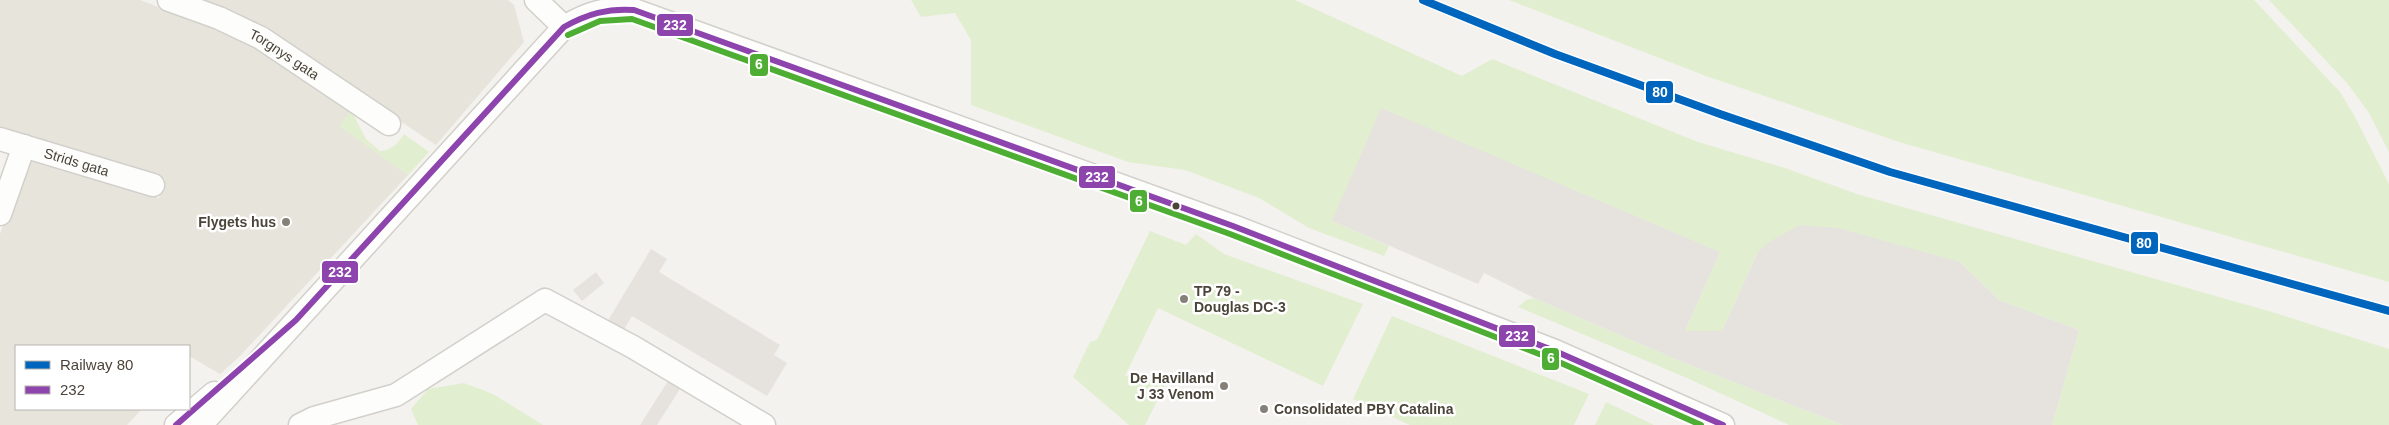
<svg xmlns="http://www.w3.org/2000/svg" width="2389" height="425" font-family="Arial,sans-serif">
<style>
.residential{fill:#e7e4dc}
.green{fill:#e1eecf}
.parking{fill:#e6e3df}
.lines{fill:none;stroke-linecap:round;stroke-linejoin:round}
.minor-casing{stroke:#d2d0cb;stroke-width:25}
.minor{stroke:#fdfdfc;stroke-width:22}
.bus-1-casing{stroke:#fff;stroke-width:10}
.bus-2-casing{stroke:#fff;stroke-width:10}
.bus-1{stroke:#8e44ad;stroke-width:6}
.bus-2{stroke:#4ead33;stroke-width:6}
.rail-1-casing{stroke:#fff;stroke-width:11}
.rail-1{stroke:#0065bd;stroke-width:8}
.bus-dot{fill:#4b4439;stroke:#fff;stroke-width:2}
.poi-dot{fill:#868178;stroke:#fff;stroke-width:2}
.labels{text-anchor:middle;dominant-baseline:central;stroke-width:5;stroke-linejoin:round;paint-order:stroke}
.street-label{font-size:14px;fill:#4b4439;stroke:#fff}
.poi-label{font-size:14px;font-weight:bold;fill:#4b4439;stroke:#fff;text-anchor:end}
.line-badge{stroke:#fff;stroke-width:2}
.badge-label{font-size:14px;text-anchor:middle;font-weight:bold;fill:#fff}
</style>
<rect width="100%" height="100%" fill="#f4f2ee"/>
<path class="residential" d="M0,0H140L235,36L255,46L351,110L340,126L408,175L240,356L220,374L189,356V346H16V409H142L127,425H0V234L23,170L31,160L42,158L159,198L165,179L0,130Z
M197,0H508L514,5L524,42L436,145L253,23Z"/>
<path class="green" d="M911,0H1295L1462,76L1492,59L1698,142L1785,168L1857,194L2272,312L2389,349V425H2052L2079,330L1999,300L1960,262L1758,252L1722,331H1685L1720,252L1332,221L1389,246L1384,256L1309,228L1259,198L1185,170L1128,162L971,105V40L955,13L921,17Z
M1509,0H2254L2340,92L2354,115L2389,184V282L1899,142L1706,76Z
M2269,0H2389V152L2369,113L2347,83Z
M351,110L366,139L380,151C392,150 398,144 404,134L429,152L408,175L339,126Z
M1150,231L1186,245L1196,234L1224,254L1363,304L1323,386L1158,308L1125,376L1168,379L1145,425H1129L1073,377L1090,342L1097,340Z
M1534,298L1673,358L1843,425H1789L1687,378L1518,307L1526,300Z
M1392,316L1589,394L1574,425H1410L1353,399Z
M464,383L493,394L543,425H418L411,409L428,389Z
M1606,402L1654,425H1595Z"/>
<path class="parking" d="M1381,108L1720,252L1685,331H1722L1758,252L1769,242L1800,225L1838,228L1960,262L1999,300L2079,330L2052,425H1843L1673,358L1534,298L1484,273L1478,284L1332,221Z
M651,249L667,259L659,272L780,345L774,355L787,363L767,396L632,316L623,331L607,322Z
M596,272L604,283L582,301L573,290Z
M668,381L680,389L657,425H640Z"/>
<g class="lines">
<g class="minor-casing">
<g id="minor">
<path id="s1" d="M169,0L219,18L261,38L389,124"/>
<path d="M536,0L564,27"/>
<path id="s2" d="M0,139L153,185"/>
<path d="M0,214L24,146"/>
<path d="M176,425L214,393"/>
<path d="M201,425L564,27C588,13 606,7 634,10L1233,226L1555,351L1723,425"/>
<path d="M300,425L314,418L396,395L545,300L633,347L764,425"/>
</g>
</g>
<use href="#minor" class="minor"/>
<g class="bus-1-casing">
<path id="bus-1" d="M176,425L296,320L564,27C587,14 608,8 634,10L1233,226L1555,351L1723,425"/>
</g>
<g class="bus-2-casing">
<path id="bus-2" d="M568,35L600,21L632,19L1230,234L1552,359L1701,425"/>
</g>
<use href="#bus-1" class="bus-1"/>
<use href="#bus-2" class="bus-2"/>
<g class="rail-1-casing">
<path id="rail-1" d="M1423,0L1555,54L1720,114L1890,172L2389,311"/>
</g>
<use href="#rail-1" class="rail-1"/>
</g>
<circle class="bus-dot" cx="1176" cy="206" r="4.5"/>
<g class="poi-dot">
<circle cx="286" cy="222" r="5"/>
<circle cx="1184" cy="299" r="5"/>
<circle cx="1224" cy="386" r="5"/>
<circle cx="1264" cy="409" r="5"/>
</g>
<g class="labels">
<g class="street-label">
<text stroke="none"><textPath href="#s1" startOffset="128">Torgnys gata</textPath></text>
<text stroke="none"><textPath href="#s2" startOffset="80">Strids gata</textPath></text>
</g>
<g class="poi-label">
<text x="276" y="222">Flygets hus</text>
<text x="1194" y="291" text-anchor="start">TP 79 -<tspan x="1194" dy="16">Douglas DC-3</tspan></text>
<text x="1214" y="378">De Havilland<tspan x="1214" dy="16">J 33 Venom</tspan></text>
<text x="1274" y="409" text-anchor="start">Consolidated PBY Catalina</text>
</g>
</g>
<g class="line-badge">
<rect x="656" y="13" width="38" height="24" rx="5" fill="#8e44ad"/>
<rect x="749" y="53" width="20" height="24" rx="5" fill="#4ead33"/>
<rect x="1645" y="80" width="29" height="24" rx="5" fill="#0065bd"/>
<rect x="1078" y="165" width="38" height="24" rx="5" fill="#8e44ad"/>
<rect x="1129" y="189" width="19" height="24" rx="5" fill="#4ead33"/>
<rect x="2130" y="231" width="29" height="24" rx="5" fill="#0065bd"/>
<rect x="321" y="260" width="38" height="24" rx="5" fill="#8e44ad"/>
<rect x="1498" y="324" width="38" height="24" rx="5" fill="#8e44ad"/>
<rect x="1541" y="347" width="19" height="24" rx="5" fill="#4ead33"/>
</g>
<g class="badge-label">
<text x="675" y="30">232</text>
<text x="759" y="69">6</text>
<text x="1660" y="97">80</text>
<text x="1097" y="182">232</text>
<text x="1139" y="206">6</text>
<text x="2144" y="248">80</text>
<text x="340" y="277">232</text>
<text x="1517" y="341">232</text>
<text x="1551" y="363">6</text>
</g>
<rect x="15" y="345" width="175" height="65" fill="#ffffff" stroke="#b7b4b0"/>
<rect x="25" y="361" width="25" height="8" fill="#0065bd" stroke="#b7b4b0"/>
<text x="60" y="370" font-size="15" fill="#4b4439">Railway 80</text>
<rect x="25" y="386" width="25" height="8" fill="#8e44ad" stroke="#b7b4b0"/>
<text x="60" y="395" font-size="15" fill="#4b4439">232</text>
</svg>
